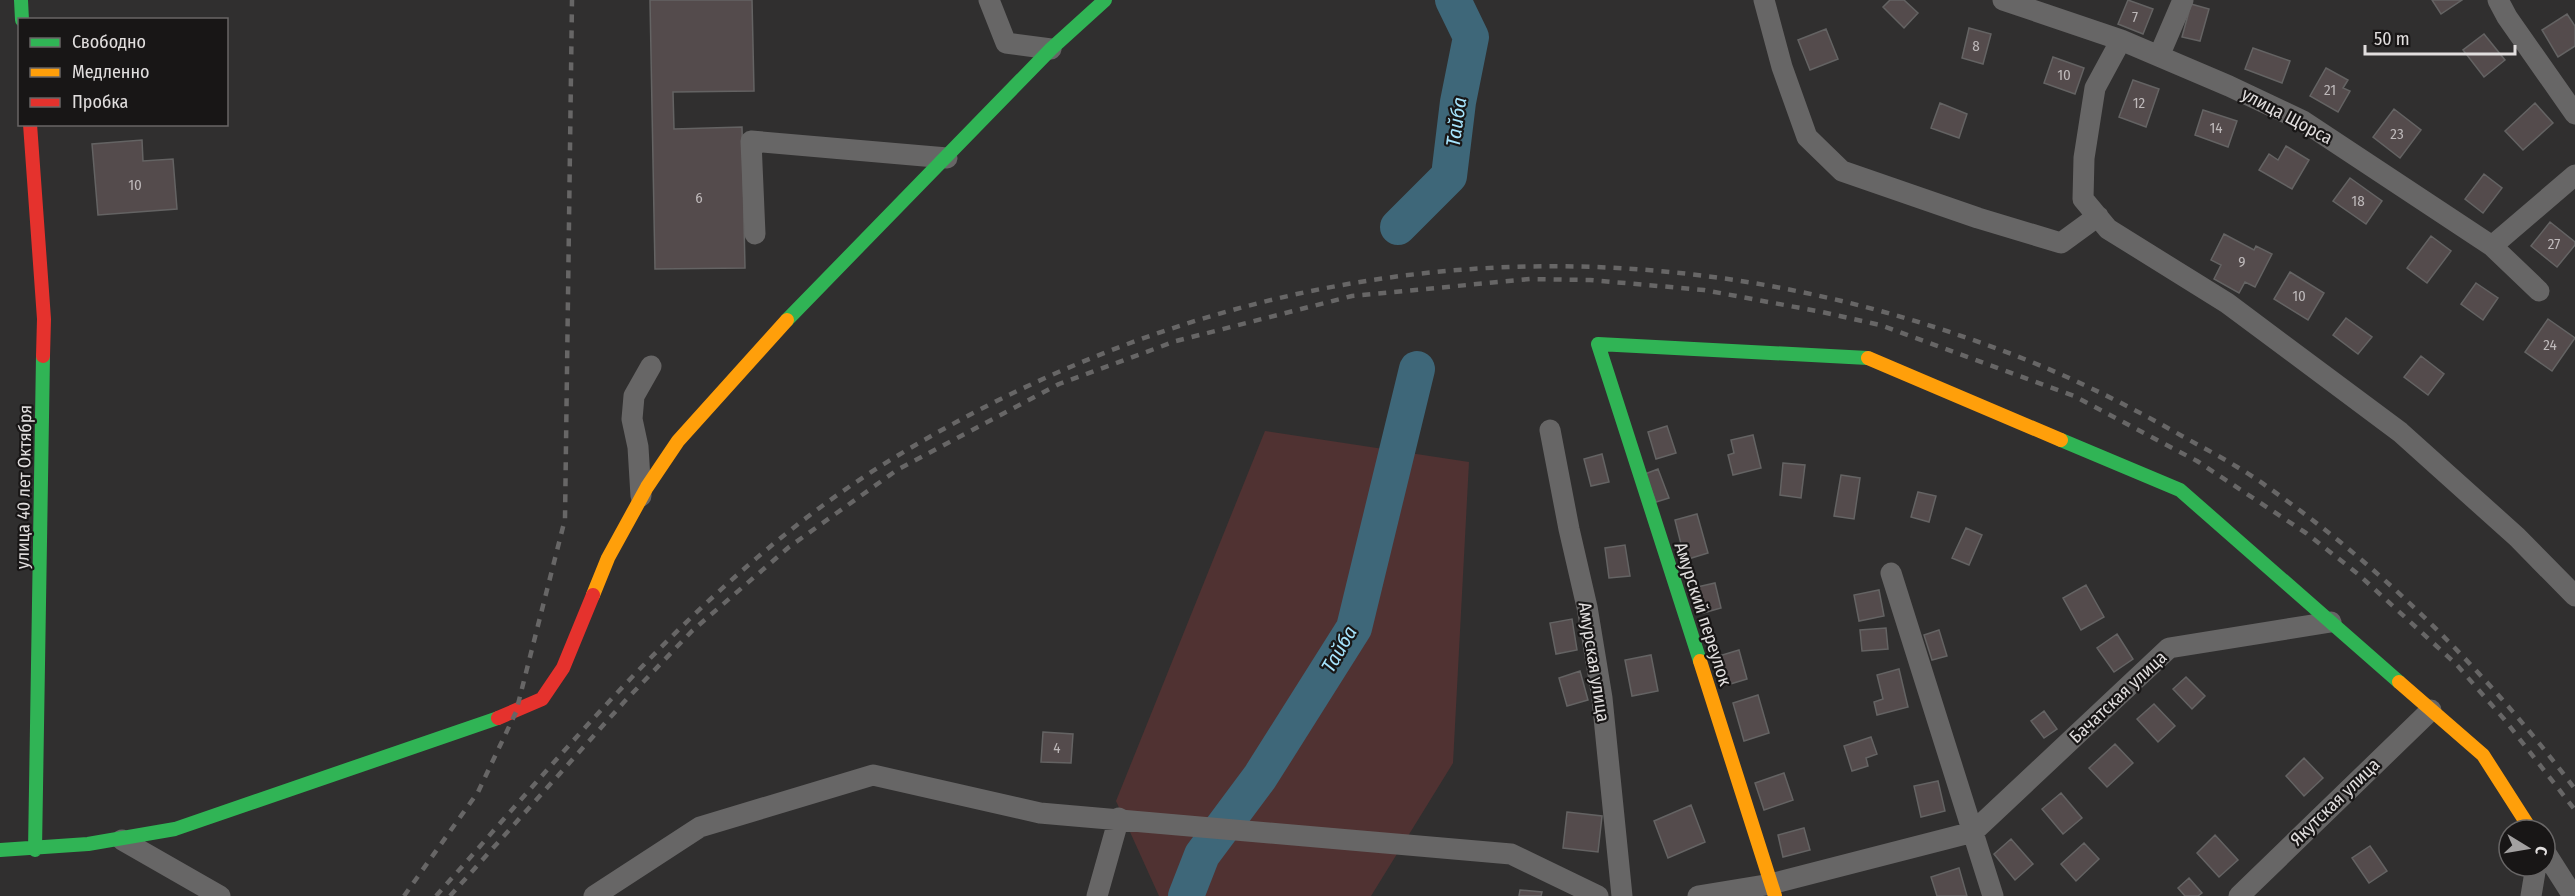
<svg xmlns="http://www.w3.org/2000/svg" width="2575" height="896" font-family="'Fira Sans Condensed',sans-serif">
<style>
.green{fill:#503232}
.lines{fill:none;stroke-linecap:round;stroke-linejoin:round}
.river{stroke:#3e6779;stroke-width:36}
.building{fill:#544b4c;stroke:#646363;stroke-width:1.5}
.street{stroke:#676666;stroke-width:21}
.fast{stroke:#30b455;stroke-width:14}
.slow{stroke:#ff9f0a;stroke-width:14}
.jam{stroke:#e5322d;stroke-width:14}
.rail{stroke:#676666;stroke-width:4.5;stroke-dasharray:8 8;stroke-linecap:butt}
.labels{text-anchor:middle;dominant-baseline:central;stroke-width:4.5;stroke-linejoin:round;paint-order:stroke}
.number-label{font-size:15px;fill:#beb9ba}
.street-label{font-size:18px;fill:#e1dede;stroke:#181616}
.water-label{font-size:20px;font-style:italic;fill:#a7e4fd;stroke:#181616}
</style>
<rect width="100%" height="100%" fill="#302f2f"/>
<path class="green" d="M1265,431L1469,462L1453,763L1371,896H1159L1116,801Z"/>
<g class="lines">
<path class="river" d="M1398,227L1449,176L1458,102L1471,37L1453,0
M1186,896L1202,855L1260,777L1354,628L1417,369"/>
</g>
<path class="building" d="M650,0H752L754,91L673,92L674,129L742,127L745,268L655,269Z
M1890,0H1904L1918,13L1904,28L1883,7Z
M2128,0L2153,9L2143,34L2118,24Z
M2432,0H2462L2441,14Z
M2191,4L2209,9L2200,41L2182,37Z
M2567,14L2575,26V46L2558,57L2542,30Z
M1969,28L1991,34L1983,64L1962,58Z
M1826,29L1838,59L1810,70L1798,40Z
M2484,34L2505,60L2484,77L2463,50Z
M2253,48L2290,61L2282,83L2245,69Z
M2053,57L2084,68L2075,94L2044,83Z
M2326,68L2348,80L2343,88L2350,91L2338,112L2310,96Z
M2133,80L2159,89L2146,127L2119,117Z
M1940,103L1967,114L1959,138L1931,128Z
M2535,103L2553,123L2523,150L2505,131Z
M2394,109L2421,130L2400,158L2373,137Z
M2203,110L2237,121L2228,147L2195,135Z
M142,140L143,161L173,159L177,209L98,215L92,144Z
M2286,146L2309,160L2292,189L2259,170L2269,154L2278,160Z
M2484,174L2502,188L2483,213L2465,199Z
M2350,178L2382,201L2366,224L2333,201Z
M2550,222L2575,242V245L2557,267L2531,246Z
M2224,234L2254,250L2256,246L2272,254L2255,287L2245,282L2239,293L2214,279L2221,265L2211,260Z
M2431,236L2451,251L2427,283L2407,268Z
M2290,272L2324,293L2308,320L2274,299Z
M2476,283L2498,298L2483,320L2461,304Z
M2346,318L2372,337L2358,354L2333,335Z
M2548,319L2575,338L2552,371L2525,352Z
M2421,356L2444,374L2428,395L2404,377Z
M1667,426L1676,453L1656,459L1648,432Z
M1753,435L1761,468L1733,475L1728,455L1734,453L1731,440Z
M1602,454L1609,482L1591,486L1584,459Z
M1783,463L1805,465L1801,498L1780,495Z
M1658,469L1669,498L1656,502L1645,474Z
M1841,475L1860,478L1854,519L1834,516Z
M1918,492L1936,496L1929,522L1911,517Z
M1697,514L1708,553L1685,560L1675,520Z
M1966,528L1982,535L1969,565L1952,558Z
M1625,545L1630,576L1609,578L1605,548Z
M1715,583L1721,608L1703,613L1697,587Z
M2086,585L2104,617L2081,630L2063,598Z
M1879,590L1884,616L1859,621L1854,595Z
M1572,619L1577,650L1556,654L1550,623Z
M1886,628L1888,649L1862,651L1860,630Z
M1939,630L1947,656L1932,660L1924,635Z
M2117,634L2133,659L2114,672L2097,648Z
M1739,650L1747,679L1727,685L1719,656Z
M1651,655L1658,691L1632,696L1625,660Z
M1899,669L1908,707L1877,715L1874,702L1883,699L1877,675Z
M1580,671L1588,700L1567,706L1559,678Z
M2186,677L2205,696L2192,709L2173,689Z
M1758,695L1769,733L1744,741L1733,703Z
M2154,704L2175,726L2158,742L2137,719Z
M2044,711L2057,729L2044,738L2031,721Z
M1043,732L1073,734L1071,763L1041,762Z
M1871,737L1877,754L1866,758L1868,766L1852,771L1844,746Z
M2115,744L2133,763L2107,787L2089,768Z
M2304,758L2323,778L2304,796L2286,776Z
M1784,773L1793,800L1764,810L1755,783Z
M1938,781L1945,811L1921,817L1914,786Z
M2061,793L2082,818L2063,834L2042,809Z
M1691,805L1705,842L1668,858L1654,821Z
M1567,812L1602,816L1598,852L1563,848Z
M1804,828L1810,850L1783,857L1778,835Z
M2215,835L2238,860L2219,877L2197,853Z
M2011,839L2033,864L2015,880L1994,854Z
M2084,843L2099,859L2076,881L2061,864Z
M2370,846L2387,871L2369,883L2352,858Z
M1959,868L1967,896H1937L1931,877Z
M2189,878L2202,893L2198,896H2185L2178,888Z
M1520,890L1542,892L1541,896H1519Z"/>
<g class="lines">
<path class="street" d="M989,0L1006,43L1051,49
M1764,0L1782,67L1807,137L1842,171L1978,218L2061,243L2098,216
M2003,0L2121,40L2229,86L2303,121L2492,246L2539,291
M2498,0L2507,17L2575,114
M2121,40L2095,88L2084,158L2083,199L2108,229L2227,303L2400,432L2517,537L2575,596
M2159,56L2183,0
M755,234L751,141L947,158
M2492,246L2575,175
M1550,430L1569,529L1587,607L1602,698L1622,896
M641,496L638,447L632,419L634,396L651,366
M1891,573L1993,896
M122,840L220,896
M2545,852L2573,896
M594,896L700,827L873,775L1040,813L1511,854L1598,896
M1097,896L1119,818
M1698,896L1771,884L1973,832L2169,648L2331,622
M2239,896L2431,710
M2531,896L2536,866"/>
<path class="fast" d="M21,0L22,20
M787,320L1051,49L1105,0
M2061,440L2180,490L2399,682
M1700,661L1598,344L1868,358
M0,850L88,844L175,829L498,718
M35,850L43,356"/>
<path class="slow" d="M1868,358L2061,440
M593,595L608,558L647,487L678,441L787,320
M1700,661L1775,896
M2399,682L2483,755L2531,830"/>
<path class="jam" d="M30,124L44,319L43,356
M498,718L542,699L563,668L593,595"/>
<path class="rail" d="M404,896L478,792L516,712L565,519L572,0
M436,896C576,739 710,570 892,459C1232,252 1611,208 1987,345C2055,369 2119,400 2182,436C2211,452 2242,468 2269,488C2386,570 2489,675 2575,789
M450,896L624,702L692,631L789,547L897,470L1059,384L1176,341L1352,296L1530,279L1590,280L1704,290L1822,312L1880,325L2074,396L2197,461L2306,533L2358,574L2456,664L2504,719L2575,810"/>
</g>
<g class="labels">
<g class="number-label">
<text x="2135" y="17">7</text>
<text x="1976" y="46">8</text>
<text x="2064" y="75">10</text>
<text x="2330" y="90">21</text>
<text x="2139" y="103">12</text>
<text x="2216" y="128">14</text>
<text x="2397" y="134">23</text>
<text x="135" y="185">10</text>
<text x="699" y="198">6</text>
<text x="2358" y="201">18</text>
<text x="2554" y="244">27</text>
<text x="2242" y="262">9</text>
<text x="2299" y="296">10</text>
<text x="2550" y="345">24</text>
<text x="1057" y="748">4</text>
</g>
<g class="street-label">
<text transform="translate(2287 116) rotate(28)">улица Щорса</text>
<text transform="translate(24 487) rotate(-89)">улица 40 лет Октября</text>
<text transform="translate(1703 614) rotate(72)">Амурский переулок</text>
<text transform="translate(1594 662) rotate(81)">Амурская улица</text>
<text transform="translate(2118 697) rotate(-43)">Бачатская улица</text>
<text transform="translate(2335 802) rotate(-44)">Якутская улица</text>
</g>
<g class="water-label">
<text transform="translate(1456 122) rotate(-82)">Тайба</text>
<text transform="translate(1339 649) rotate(-60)">Тайба</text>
</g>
</g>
<rect x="18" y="18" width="210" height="108" fill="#181616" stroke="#686666" stroke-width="1.5"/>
<rect x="30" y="38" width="30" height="9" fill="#30b455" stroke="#686666" stroke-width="1.5"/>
<text x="72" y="48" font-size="18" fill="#e1dede">Свободно</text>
<rect x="30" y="68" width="30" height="9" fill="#ff9f0a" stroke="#686666" stroke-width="1.5"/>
<text x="72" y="78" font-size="18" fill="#e1dede">Медленно</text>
<rect x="30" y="98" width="30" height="9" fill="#e5322d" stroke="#686666" stroke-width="1.5"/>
<text x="72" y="108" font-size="18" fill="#e1dede">Пробка</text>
<g transform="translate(2527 848) rotate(101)"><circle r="28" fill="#181616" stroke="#686666" stroke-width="1.5"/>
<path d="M0-4.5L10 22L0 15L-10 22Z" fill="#a3a1a1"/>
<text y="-9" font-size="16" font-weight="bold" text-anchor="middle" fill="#e1dede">С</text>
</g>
<path d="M2365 45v9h150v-9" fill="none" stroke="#e1dede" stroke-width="3"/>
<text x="2374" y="45" font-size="18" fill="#e1dede" stroke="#181616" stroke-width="4.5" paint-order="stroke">50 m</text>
</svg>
